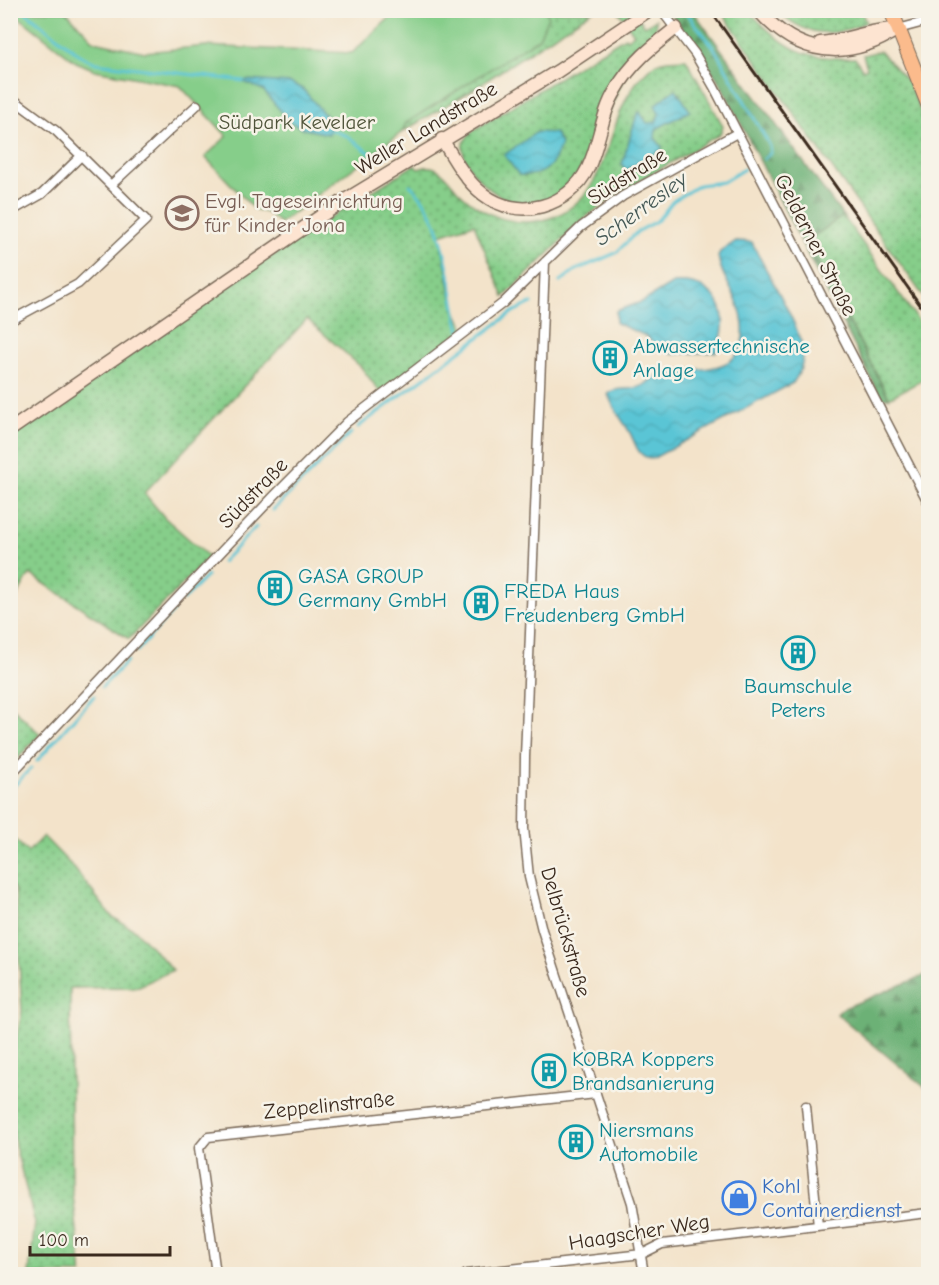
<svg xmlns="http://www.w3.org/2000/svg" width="939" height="1285" font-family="'Comic Neue',sans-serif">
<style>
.grass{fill:url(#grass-dots);stroke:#607c54;stroke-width:1.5}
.forest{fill:url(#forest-firs);stroke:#546e4a;stroke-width:1.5}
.park{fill:#86ce8a;stroke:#607c54;stroke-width:1.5}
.water{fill:url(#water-waves);stroke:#4a787a;stroke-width:1.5}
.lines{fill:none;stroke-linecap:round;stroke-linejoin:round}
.stream{stroke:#5ac5d5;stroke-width:3}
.street-casing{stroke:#7b6b5a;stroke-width:11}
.secondary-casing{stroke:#7b6b5a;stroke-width:15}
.primary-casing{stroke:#7b6b5a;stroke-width:16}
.street{stroke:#fff;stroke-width:8}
.secondary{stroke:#fde4d1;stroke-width:12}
.primary{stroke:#fbbb8c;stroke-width:14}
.rail{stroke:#3b2a1e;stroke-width:3}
.labels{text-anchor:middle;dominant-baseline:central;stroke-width:5;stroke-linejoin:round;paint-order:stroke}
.park-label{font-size:21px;fill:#4e5339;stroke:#f7f3e8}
.street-label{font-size:21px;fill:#3b2a1e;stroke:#f7f3e8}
.education-label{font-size:21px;fill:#785e54;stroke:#f7f3e8;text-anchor:start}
.culture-label{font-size:21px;fill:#0d838f;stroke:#f7f3e8;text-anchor:start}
.shop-label{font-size:21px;fill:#366cbe;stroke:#f7f3e8;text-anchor:start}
.water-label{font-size:22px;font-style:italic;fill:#445855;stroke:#f7f3e8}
</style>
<defs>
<pattern id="grass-dots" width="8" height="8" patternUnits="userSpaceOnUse" patternTransform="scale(1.5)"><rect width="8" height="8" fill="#86ce8a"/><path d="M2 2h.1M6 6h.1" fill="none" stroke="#6fa770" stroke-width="1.8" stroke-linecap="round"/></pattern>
<pattern id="forest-firs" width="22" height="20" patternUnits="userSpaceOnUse" patternTransform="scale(1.5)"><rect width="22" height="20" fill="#6cb176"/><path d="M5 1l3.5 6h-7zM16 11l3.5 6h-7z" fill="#5a9060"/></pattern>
<pattern id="water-waves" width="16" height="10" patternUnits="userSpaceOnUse" patternTransform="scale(1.5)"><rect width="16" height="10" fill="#5ac5d5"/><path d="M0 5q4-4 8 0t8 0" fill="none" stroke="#4fa9b6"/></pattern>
</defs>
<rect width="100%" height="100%" fill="#f7f3e8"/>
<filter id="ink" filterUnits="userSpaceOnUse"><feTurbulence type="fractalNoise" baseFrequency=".0167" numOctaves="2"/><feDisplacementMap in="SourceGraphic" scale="12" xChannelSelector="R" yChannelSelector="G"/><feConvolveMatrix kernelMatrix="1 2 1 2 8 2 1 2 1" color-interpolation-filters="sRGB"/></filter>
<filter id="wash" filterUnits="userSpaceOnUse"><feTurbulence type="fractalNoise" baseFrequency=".008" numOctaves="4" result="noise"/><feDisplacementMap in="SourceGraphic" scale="24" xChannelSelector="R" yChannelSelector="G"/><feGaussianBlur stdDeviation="1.35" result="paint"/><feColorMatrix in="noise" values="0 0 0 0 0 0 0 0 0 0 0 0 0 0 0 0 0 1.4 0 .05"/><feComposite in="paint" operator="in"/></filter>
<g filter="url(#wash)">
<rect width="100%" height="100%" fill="#f3e3ca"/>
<path class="grass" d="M545,11H592L469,92L402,132L405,123L548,16Z
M618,11H633L645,26L656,19V28C650,40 638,48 632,60C616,90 590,167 568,186C536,215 499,205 474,173C468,164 461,155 463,144C465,138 470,134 474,130L625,37L627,39L634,34Z
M721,11H749C783,48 803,60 855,58L863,70L867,68L863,55L880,51L909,83L928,131V303Z
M778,11H861L866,22C833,39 804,36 778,11Z
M686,59L722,124L723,127L720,134L619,193L586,217L504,297L474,224L440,235C447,265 448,302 465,329L380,392L361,367L307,319L144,493L165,518L209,557L129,639L30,574L11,607V436L295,240L414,165L418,169C422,168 426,166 431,167C442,169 451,183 458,191C485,218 522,231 558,215C614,189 604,118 641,77C646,72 652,65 659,62C667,59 677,60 686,59Z
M843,216L928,334V377L889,398L807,241Z
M11,706L40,734L11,766H10Z
M11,836L28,852L43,836L74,868L112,917L135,930L173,970L137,987L70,988L72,1185L82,1274H29L35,1223L15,1146L10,1111L11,1061L22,1012L15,890L11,884Z"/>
<path class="forest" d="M675,11H693L843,216L807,241L889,398H881L719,81L671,13Z
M928,974V1090L837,1014L842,1009Z"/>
<path class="park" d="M528,10H545L548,16L539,38L406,123L402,132L280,223L266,212L255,210L205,157L227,136L180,86L95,70L76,62L11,11H66L94,41L145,52L206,46L352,53L397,11Z"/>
<path class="water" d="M246,80L291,83L303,89L331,122L329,134L304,129L290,122L263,90L244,82Z
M676,89L690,111L656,129L655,138L662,147L661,150L626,170L622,164L637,114L640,112L647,123L656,122L659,114L655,105Z
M537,132L555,133L561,144C554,167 544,177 519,175L504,155Z
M736,241L752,242C764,269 801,326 803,352C804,364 800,373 793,383L652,459C636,456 636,443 629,431C621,418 613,409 608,394C618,386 627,391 639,387C649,384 655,373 666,371C700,368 747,376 743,325C740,295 721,280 718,256L720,252Z
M673,283C718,279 734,315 716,352L673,354L659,349L646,336L616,323V311L644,301Z"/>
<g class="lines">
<path class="stream" d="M23,10L81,56L96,63L244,81
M684,10L713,46L770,146L771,152L764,159
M331,130L347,136L370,153
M410,185C448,219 448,284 460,331
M560,282L574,271L616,253L637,232L658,220L673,201L699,185L723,182L744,169
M358,427L513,312L532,303
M273,510L351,433
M222,562L256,527
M183,600L207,576
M137,651L173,611
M102,687L127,661
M37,761L94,696
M10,790L31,768"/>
</g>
</g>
<g filter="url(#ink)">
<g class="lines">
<g class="street-casing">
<path id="street" d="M661,10L695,54L714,87L928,502
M898,29L928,21
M10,97L56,131L146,220L78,284L10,321
M111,185L197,105
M10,212L42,194L82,155
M545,262L525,757L524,828L529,877L542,930L632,1203L644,1274
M10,775L274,496L347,422L503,303L581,227L623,196L737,133
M806,1106L818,1226
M216,1274L199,1148L208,1137L596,1094
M466,1274L642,1254L662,1244L928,1213"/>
</g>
<g class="secondary-casing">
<path id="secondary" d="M758,10C798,56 847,62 898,29
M820,43C847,41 870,29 897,29
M442,139C454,159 465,180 483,194C519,222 569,207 588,168C600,143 601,114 616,90C630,64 653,46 676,28
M10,430L337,205L558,71L649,10"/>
</g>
<g class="primary-casing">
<path id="primary" d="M891,10L928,104"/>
</g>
<use href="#street" class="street"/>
<use href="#secondary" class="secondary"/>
<use href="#primary" class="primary"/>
<path class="rail" d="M710,10L928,316"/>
</g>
</g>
<defs>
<g id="school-ring" transform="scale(1.725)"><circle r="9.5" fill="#f7f3e8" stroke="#8d6e63" stroke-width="1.5"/><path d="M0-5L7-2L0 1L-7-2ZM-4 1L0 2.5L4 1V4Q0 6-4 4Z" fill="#8d6e63"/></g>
<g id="building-ring" transform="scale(1.725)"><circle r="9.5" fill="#f7f3e8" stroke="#0f9aa8" stroke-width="1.5"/><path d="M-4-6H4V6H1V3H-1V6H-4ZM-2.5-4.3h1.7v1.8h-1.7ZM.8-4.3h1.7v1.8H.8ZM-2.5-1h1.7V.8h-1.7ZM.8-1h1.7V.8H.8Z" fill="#0f9aa8"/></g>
<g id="shop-ring" transform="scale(1.725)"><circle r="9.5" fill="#f7f3e8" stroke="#3f7fe0" stroke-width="1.5"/><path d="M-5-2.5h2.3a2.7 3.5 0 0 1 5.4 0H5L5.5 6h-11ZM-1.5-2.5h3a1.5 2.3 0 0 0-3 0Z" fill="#3f7fe0"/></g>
</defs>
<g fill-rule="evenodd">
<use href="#school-ring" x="182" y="213"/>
<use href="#building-ring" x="610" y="358"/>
<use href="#building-ring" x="275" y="588"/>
<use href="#building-ring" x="481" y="603"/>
<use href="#building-ring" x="798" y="653"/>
<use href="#building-ring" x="549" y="1071"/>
<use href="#building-ring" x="576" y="1142"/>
<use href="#shop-ring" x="739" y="1198"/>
</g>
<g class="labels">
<g class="park-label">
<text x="297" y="122">Südpark Kevelaer</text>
</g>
<g class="street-label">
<text transform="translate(426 128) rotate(-31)">Weller Landstraße</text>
<text transform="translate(627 176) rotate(-32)">Südstraße</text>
<text transform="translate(816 245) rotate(63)">Gelderner Straße</text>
<text transform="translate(253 493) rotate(-46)">Südstraße</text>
<text transform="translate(566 932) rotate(74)">Delbrückstraße</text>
<text transform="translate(329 1105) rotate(-6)">Zeppelinstraße</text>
<text transform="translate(639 1232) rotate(-9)">Haagscher Weg</text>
</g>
<g class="education-label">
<text x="205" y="201">Evgl. Tageseinrichtung<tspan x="205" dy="24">für Kinder Jona</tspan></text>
</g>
<g class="culture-label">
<text x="633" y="346">Abwassertechnische<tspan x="633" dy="24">Anlage</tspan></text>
<text x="298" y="576">GASA GROUP<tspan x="298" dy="24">Germany GmbH</tspan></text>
<text x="504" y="591">FREDA Haus<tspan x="504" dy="24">Freudenberg GmbH</tspan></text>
<text x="798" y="686" text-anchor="middle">Baumschule<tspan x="798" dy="24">Peters</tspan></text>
<text x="572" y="1059">KOBRA Koppers<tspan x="572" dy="24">Brandsanierung</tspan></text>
<text x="599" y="1130">Niersmans<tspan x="599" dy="24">Automobile</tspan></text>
</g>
<g class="shop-label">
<text x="762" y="1186">Kohl<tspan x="762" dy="24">Containerdienst</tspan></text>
</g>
<g class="water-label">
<text transform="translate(641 209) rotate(-36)">Scherresley</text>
</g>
</g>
<rect width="939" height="1285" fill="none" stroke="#f7f3e8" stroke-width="36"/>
<path d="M30 1246v9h140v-9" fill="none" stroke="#3b2a1e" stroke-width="3"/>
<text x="39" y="1246" font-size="18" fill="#3b2a1e" stroke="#f7f3e8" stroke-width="4.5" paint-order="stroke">100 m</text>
</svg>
